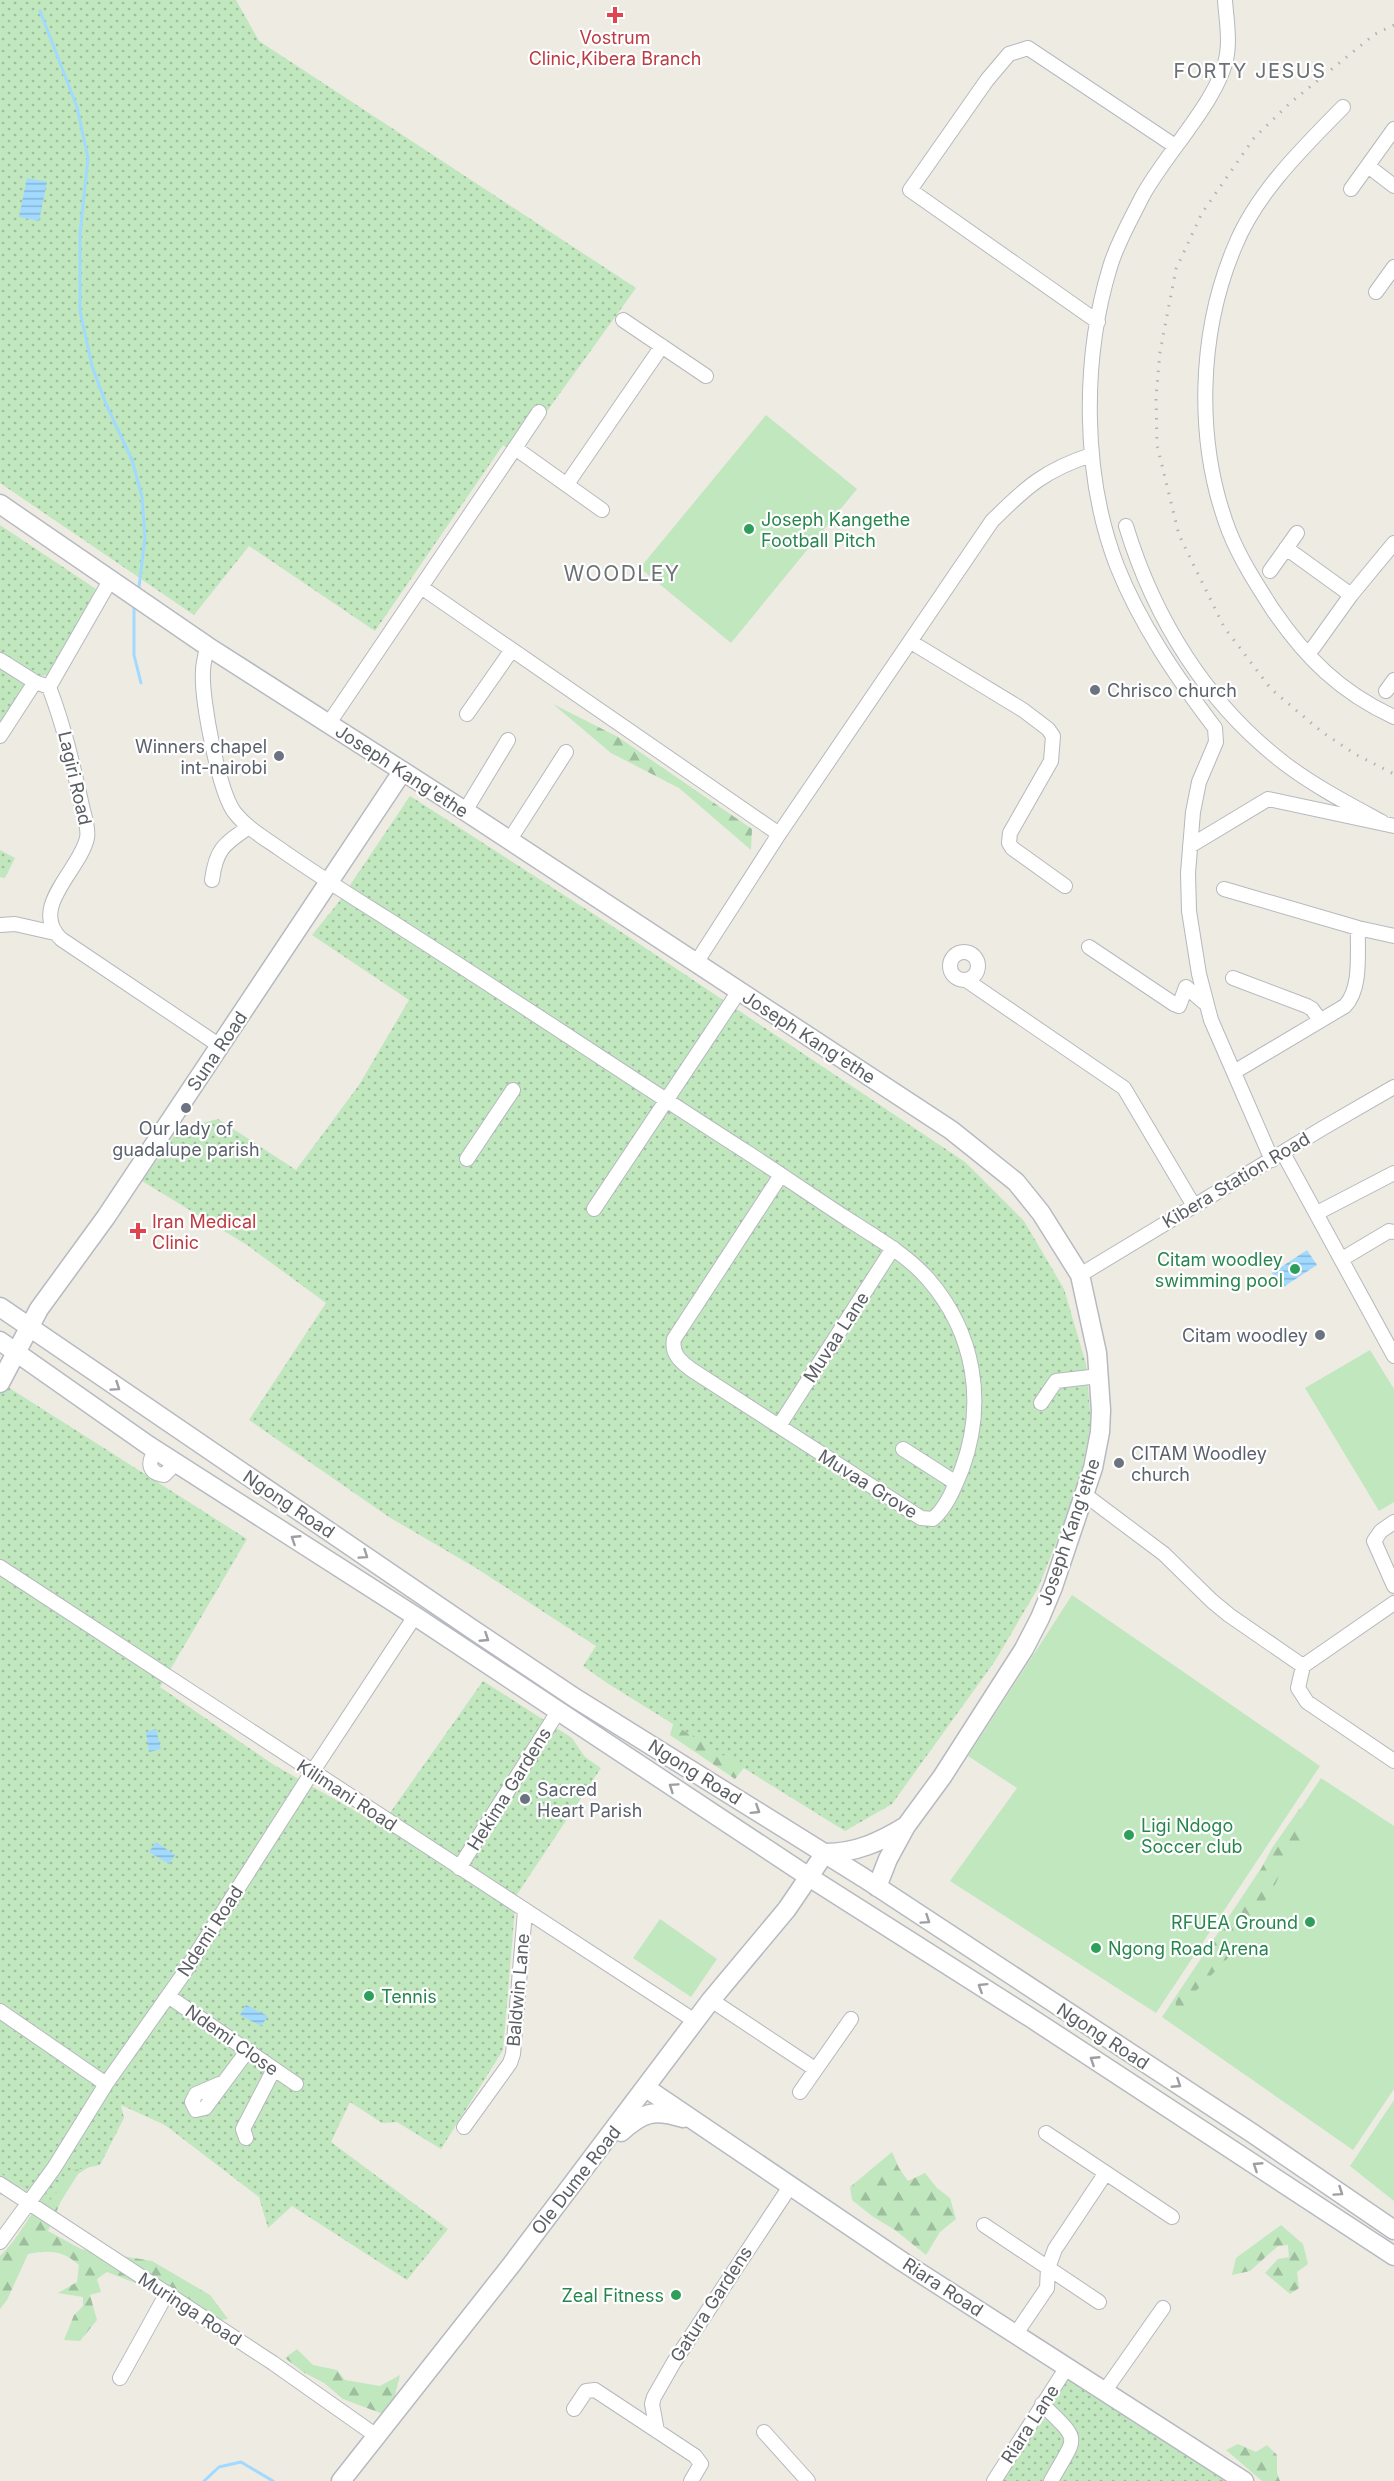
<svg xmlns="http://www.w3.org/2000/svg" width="1394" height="2481" font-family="Inter,sans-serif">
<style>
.grass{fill:#c0e7be}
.forest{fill:url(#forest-firs)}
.garden{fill:url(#garden-dots)}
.water{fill:url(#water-rules)}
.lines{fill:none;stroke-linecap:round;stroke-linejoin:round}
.stream{stroke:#a2daff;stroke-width:3}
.street-casing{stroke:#b5b9bd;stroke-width:16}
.secondary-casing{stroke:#b6bac0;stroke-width:21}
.street{stroke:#fff;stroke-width:14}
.secondary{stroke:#fff;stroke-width:18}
.rail{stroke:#b2b3b4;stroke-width:3;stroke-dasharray:1.5 8;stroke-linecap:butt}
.oneway{stroke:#9d9fa2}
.health-dot{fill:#e0444e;stroke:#fff;stroke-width:2}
.leisure-dot{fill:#2e9e5b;stroke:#fff;stroke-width:2}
.worship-dot{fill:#6b7280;stroke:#fff;stroke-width:2}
.labels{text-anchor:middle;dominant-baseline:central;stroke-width:4.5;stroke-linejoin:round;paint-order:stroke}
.health-label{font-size:18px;fill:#be3a42;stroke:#fff}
.leisure-label{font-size:18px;fill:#27864d;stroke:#fff;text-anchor:start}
.worship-label{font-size:18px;fill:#5b616d;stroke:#fff;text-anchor:start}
.street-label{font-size:18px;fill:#5b5f64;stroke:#fff}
.neighbourhood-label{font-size:20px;letter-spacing:1.5px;fill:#6c7176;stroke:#fff}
.quarter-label{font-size:21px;letter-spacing:1.5px;fill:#6c7176;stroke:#fff}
</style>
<defs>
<pattern id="forest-firs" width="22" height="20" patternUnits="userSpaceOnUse" patternTransform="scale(1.5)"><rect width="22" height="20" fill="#c0e7be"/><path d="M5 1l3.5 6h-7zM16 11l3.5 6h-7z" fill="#9fbe9e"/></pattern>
<pattern id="garden-dots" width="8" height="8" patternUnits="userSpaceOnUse" patternTransform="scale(1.5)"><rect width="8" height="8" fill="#c0e7be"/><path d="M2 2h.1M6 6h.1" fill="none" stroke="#9fbe9e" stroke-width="1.8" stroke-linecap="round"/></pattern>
<pattern id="water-rules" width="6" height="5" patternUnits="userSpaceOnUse" patternTransform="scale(1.5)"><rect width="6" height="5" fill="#a2daff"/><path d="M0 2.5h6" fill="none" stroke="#87b4d2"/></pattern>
</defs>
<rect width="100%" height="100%" fill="#eeebe3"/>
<path class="grass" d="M766,415L857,489L731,643L640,568Z
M1370,1350L1394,1389V1502L1379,1511L1305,1388Z
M1072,1595L1320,1766L1156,2013L950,1881L1017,1788L968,1756Z
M1321,1778L1394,1826V2089L1353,2150L1162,2017Z
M660,1919L717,1959L691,1997L633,1958Z
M1394,2100V2201L1350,2166Z"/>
<path class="forest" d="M553,704L618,737L752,829L751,850L679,788L611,753Z
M675,1718L747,1764L735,1779L670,1735Z
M1300,1808L1307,1818L1303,1847L1285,1860L1276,1883L1231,1955L1193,1994L1175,2020L1176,1999L1205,1954L1250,1890L1272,1848Z
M0,1958L127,2031L100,2160L78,2174L61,2201L48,2231L81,2249L152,2261L210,2295L228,2319L203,2322L138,2284L107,2272L97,2279L101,2292L90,2295L97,2320L80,2341L64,2340L74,2315L83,2306V2297L58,2293L77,2282L79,2265C62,2250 50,2250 28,2254L7,2300L0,2309V2256C18,2239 28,2217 43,2198L24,2186L0,2195Z
M892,2152L899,2168L908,2181L925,2173L937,2188L950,2198L956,2219L940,2232L926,2255L895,2230L872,2216L852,2200L850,2187Z
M1281,2225L1303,2244L1308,2264L1297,2272L1299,2288L1290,2294L1265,2273L1278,2259L1289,2257L1288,2245L1278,2246L1250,2271L1232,2275L1236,2258Z
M297,2349L313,2365L337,2370L345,2380L380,2386L400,2375L394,2399L383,2414L343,2399L324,2383L303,2372L285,2358Z
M1238,2444L1256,2452L1267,2445L1277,2455V2473L1280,2481H1262L1226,2450Z"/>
<path class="garden" d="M0,0H236L259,41L636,288L516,454L503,445L375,631L249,546L194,615L0,483Z
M0,525L96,589L50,675L38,676L0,740Z
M410,796L626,935L965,1162L1024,1221L1064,1289L1086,1364L1091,1423L1078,1489L1038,1588L995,1661L892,1804L845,1831L607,1683L583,1666L596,1646L476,1568L389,1517L249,1420L326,1303L247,1245L142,1181L179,1129L218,1119L296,1170L359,1085L409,1000L312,935L338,903Z
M0,850L15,858L5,878L0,877Z
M0,1382L247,1539L160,1687L274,1765L359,1813L380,1827L483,1681L572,1738L585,1757L601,1768L516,1896L503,2050L441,2149L397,2122L382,2123L350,2102L331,2142L448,2229L407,2280L292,2206L268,2228L259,2197L165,2125L121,2105L124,2118L100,2165L75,2170L46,2205L0,2173Z
M1067,2374L1225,2481H997Z"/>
<path class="water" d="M27,178L47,182L39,221L19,217Z
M1307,1250L1317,1265L1282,1288L1272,1273Z
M156,1729L161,1749L149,1752L146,1732Z
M156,1842L175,1855L169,1864L149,1852Z
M246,2005L268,2016L261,2026L240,2015Z"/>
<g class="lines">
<path class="stream" d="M40,11L77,107L88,158L80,234V311L92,366L106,404L132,460L142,497L145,538L139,587
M134,607V655L141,683
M204,2481L219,2467L241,2462L273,2481"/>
<g class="street-casing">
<path id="street" d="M1225,0C1226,17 1230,37 1227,54C1221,98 1164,155 1142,197C1131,219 1117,243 1110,267C1082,359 1082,475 1117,566C1140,624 1177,678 1215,728L1216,742L1199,782L1193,812L1188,873L1189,911L1199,974L1211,1020L1272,1160
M1343,107C1303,148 1257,192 1235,246C1198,333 1195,442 1229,531C1240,559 1257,585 1273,610C1306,658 1340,692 1394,717
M1368,166L1394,186
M1351,189L1394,129
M1376,292L1394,267
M623,320L706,376
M1098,322L910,190L987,80L1009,54L1028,48L1175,146
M515,448L539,412
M567,484L662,346
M1126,526C1154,618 1206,703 1284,763C1314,786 1349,804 1382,822
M1286,548L1351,595
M1270,571L1297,533
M421,587L779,834
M911,642L1023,710L1048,729L1053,736L1051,761L1010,833L1009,843L1012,848L1065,886
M207,646C206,654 203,663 203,671C201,698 219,793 235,813C247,828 264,838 280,849C314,873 351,896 386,918C507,995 625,1074 745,1151C779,1173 812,1196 846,1218C875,1237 905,1253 928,1279C975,1333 986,1403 962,1469C955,1486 947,1507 933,1519L921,1518L692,1370C681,1362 671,1354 674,1339L781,1175
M1313,648L1351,595L1394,543
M0,660L35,682L49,687C64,726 73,765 82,806C84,815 89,829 87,838C80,870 28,908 61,939L220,1046
M49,687L111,579
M1386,691L1394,680
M467,714L511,651
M329,723L515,448L602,510
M0,736L35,682
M465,811L508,740
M509,841L566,752
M1190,846L1268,799L1394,826
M212,880C216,849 224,844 249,827
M1224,889L1358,928L1394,936
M0,925L15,924L55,933
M1089,947L1174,1004L1179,1006L1186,987L1206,1004
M950 966a14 14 0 1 1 28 0a14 14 0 1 1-28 0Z
M696,963L779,834L992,521C1026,487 1045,470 1091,455
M1233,978L1307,1006L1312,1009L1320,1020
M966,980L1124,1088L1194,1206
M1234,1072L1345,1006C1362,988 1357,953 1358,928
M1283,1153L1394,1356
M467,1159L513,1090
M594,1209L739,991
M1317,1213L1394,1173
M1342,1259L1389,1231L1394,1232
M1080,1275L1323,1128L1394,1087
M1041,1403L1056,1381L1099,1376
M779,1426L893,1248
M903,1449L956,1483
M156,1450C147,1462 148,1473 164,1475L176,1463
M1084,1494L1164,1554L1212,1601L1229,1615L1303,1666L1394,1603
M1394,1522L1381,1531L1374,1541L1394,1586
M0,1567L695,2021
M1303,1666L1298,1688L1307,1702L1394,1761
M459,1868L559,1710
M168,1996L296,2084
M711,2000L815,2069
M0,2011L106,2084
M224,2082L196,2094L192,2102L196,2110L205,2108L248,2050
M800,2092L851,2019
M464,2127L510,2063L513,2054L525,1911
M1046,2133L1172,2217
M246,2138L243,2129L274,2069
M0,2184L273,2363L378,2437
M984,2225L1099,2302
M0,2242L54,2168L106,2084L182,1976L307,1780L415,1616
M1015,2335L1047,2288L1048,2268L1055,2249L1105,2174
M120,2378L167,2293
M1104,2392L1163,2308
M1042,2404C1082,2443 1077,2434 1051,2481
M574,2409L586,2391L595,2390L695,2456L701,2464L691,2481
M657,2431L652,2404L654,2397L674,2362L791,2185
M764,2432L808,2481
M994,2481L1067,2367"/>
</g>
<g class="secondary-casing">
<path id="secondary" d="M0,504L207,646L465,811L951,1130L1016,1182L1041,1213L1080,1275L1097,1353L1101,1410L1100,1432L1093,1468L1053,1587L1040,1618L1024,1649L942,1777L906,1826L888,1859L877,1887
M0,1307L472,1629L575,1698L864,1878L1252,2133L1394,2230
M0,1341L148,1445L415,1616L809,1877L1031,2018L1394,2256
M0,1383L39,1309L106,1217L402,772
M646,2088L903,2262L1244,2481
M621,2132C643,2112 654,2109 683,2118
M341,2481L512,2264L711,2000L787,1909L825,1853C856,1853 880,1842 906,1826"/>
</g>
<use href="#street" class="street"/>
<use href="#secondary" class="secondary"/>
<path class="rail" d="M1394,25L1375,34L1290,103L1254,138L1202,213L1176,269L1160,352L1156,397L1157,445L1179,535L1224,627L1271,689L1322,732L1355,754L1394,774"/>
</g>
<defs><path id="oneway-chevron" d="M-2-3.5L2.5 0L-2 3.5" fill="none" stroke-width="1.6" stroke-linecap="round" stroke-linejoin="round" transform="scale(1.5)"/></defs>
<g class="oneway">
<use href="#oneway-chevron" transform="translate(116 1387) rotate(34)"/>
<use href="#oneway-chevron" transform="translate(295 1539) rotate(-147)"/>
<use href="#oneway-chevron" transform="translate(364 1555) rotate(34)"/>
<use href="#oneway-chevron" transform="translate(485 1638) rotate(33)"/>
<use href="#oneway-chevron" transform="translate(673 1787) rotate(-146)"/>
<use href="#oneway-chevron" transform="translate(756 1810) rotate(32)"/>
<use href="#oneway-chevron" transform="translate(926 1920) rotate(34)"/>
<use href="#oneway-chevron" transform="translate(982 1987) rotate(-148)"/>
<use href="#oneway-chevron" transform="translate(1094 2060) rotate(-147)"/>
<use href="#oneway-chevron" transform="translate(1177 2084) rotate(33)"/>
<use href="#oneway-chevron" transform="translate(1257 2166) rotate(-147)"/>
<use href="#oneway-chevron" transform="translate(1339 2192) rotate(34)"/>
</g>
<g class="health-dot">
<path d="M612 6h6v6h6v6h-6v6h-6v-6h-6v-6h6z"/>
<path d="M135 1222h6v6h6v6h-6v6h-6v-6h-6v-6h6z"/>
</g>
<g class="leisure-dot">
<circle cx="749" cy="529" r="6"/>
<circle cx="1295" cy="1269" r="6"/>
<circle cx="1129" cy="1835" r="6"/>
<circle cx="1310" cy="1922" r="6"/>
<circle cx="1096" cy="1948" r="6"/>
<circle cx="369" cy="1996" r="6"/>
<circle cx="676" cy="2295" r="6"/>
</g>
<g class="worship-dot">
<circle cx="1095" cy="690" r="6"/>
<circle cx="279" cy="756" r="6"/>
<circle cx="186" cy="1108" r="6"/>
<circle cx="1320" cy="1335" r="6"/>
<circle cx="1119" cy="1463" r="6"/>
<circle cx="525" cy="1799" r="6"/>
</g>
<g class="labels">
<g class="health-label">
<text x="615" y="37">Vostrum<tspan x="615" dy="21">Clinic,Kibera Branch</tspan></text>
<text x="152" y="1221" text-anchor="start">Iran Medical<tspan x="152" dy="21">Clinic</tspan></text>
</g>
<g class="leisure-label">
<text x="761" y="519">Joseph Kangethe<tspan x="761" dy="21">Football Pitch</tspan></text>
<text x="1283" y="1259" text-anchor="end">Citam woodley<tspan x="1283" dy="21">swimming pool</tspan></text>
<text x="1141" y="1825">Ligi Ndogo<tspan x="1141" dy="21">Soccer club</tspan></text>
<text x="1298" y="1922" text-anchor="end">RFUEA Ground</text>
<text x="1108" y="1948">Ngong Road Arena</text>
<text x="381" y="1996">Tennis</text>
<text x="664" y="2295" text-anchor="end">Zeal Fitness</text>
</g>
<g class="worship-label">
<text x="1107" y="690">Chrisco church</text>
<text x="267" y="746" text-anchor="end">Winners chapel<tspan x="267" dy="21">int-nairobi</tspan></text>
<text x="186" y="1128" text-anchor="middle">Our lady of<tspan x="186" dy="21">guadalupe parish</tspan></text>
<text x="1308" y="1335" text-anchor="end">Citam woodley</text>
<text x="1131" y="1453">CITAM Woodley<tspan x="1131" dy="21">church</tspan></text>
<text x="537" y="1789">Sacred<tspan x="537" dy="21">Heart Parish</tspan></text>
</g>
<g class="street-label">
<text transform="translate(402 771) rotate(33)">Joseph Kang'ethe</text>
<text transform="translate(75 778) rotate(77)">Lagiri Road</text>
<text transform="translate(809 1037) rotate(33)">Joseph Kang'ethe</text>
<text transform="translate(217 1051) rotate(-56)">Suna Road</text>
<text transform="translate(1236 1180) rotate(-31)">Kibera Station Road</text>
<text transform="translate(836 1337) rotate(-57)">Muvaa Lane</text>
<text transform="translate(868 1484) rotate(32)">Muvaa Grove</text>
<text transform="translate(289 1504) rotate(34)">Ngong Road</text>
<text transform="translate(1069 1532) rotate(-71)">Joseph Kang'ethe</text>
<text transform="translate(695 1772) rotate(32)">Ngong Road</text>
<text transform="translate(509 1789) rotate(-58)">Hekima Gardens</text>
<text transform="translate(347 1795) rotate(33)">Kilimani Road</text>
<text transform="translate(210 1931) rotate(-57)">Ndemi Road</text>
<text transform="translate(518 1990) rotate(-85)">Baldwin Lane</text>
<text transform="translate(1103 2036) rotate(33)">Ngong Road</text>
<text transform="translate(232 2040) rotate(35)">Ndemi Close</text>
<text transform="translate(576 2180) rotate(-52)">Ole Dume Road</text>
<text transform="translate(943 2287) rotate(33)">Riara Road</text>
<text transform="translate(711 2304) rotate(-57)">Gatura Gardens</text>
<text transform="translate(190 2309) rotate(33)">Muringa Road</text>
<text transform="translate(1030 2424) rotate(-57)">Riara Lane</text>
</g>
<g class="neighbourhood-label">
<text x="1250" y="71">FORTY JESUS</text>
</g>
<g class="quarter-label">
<text x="622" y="573">WOODLEY</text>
</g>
</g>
</svg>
